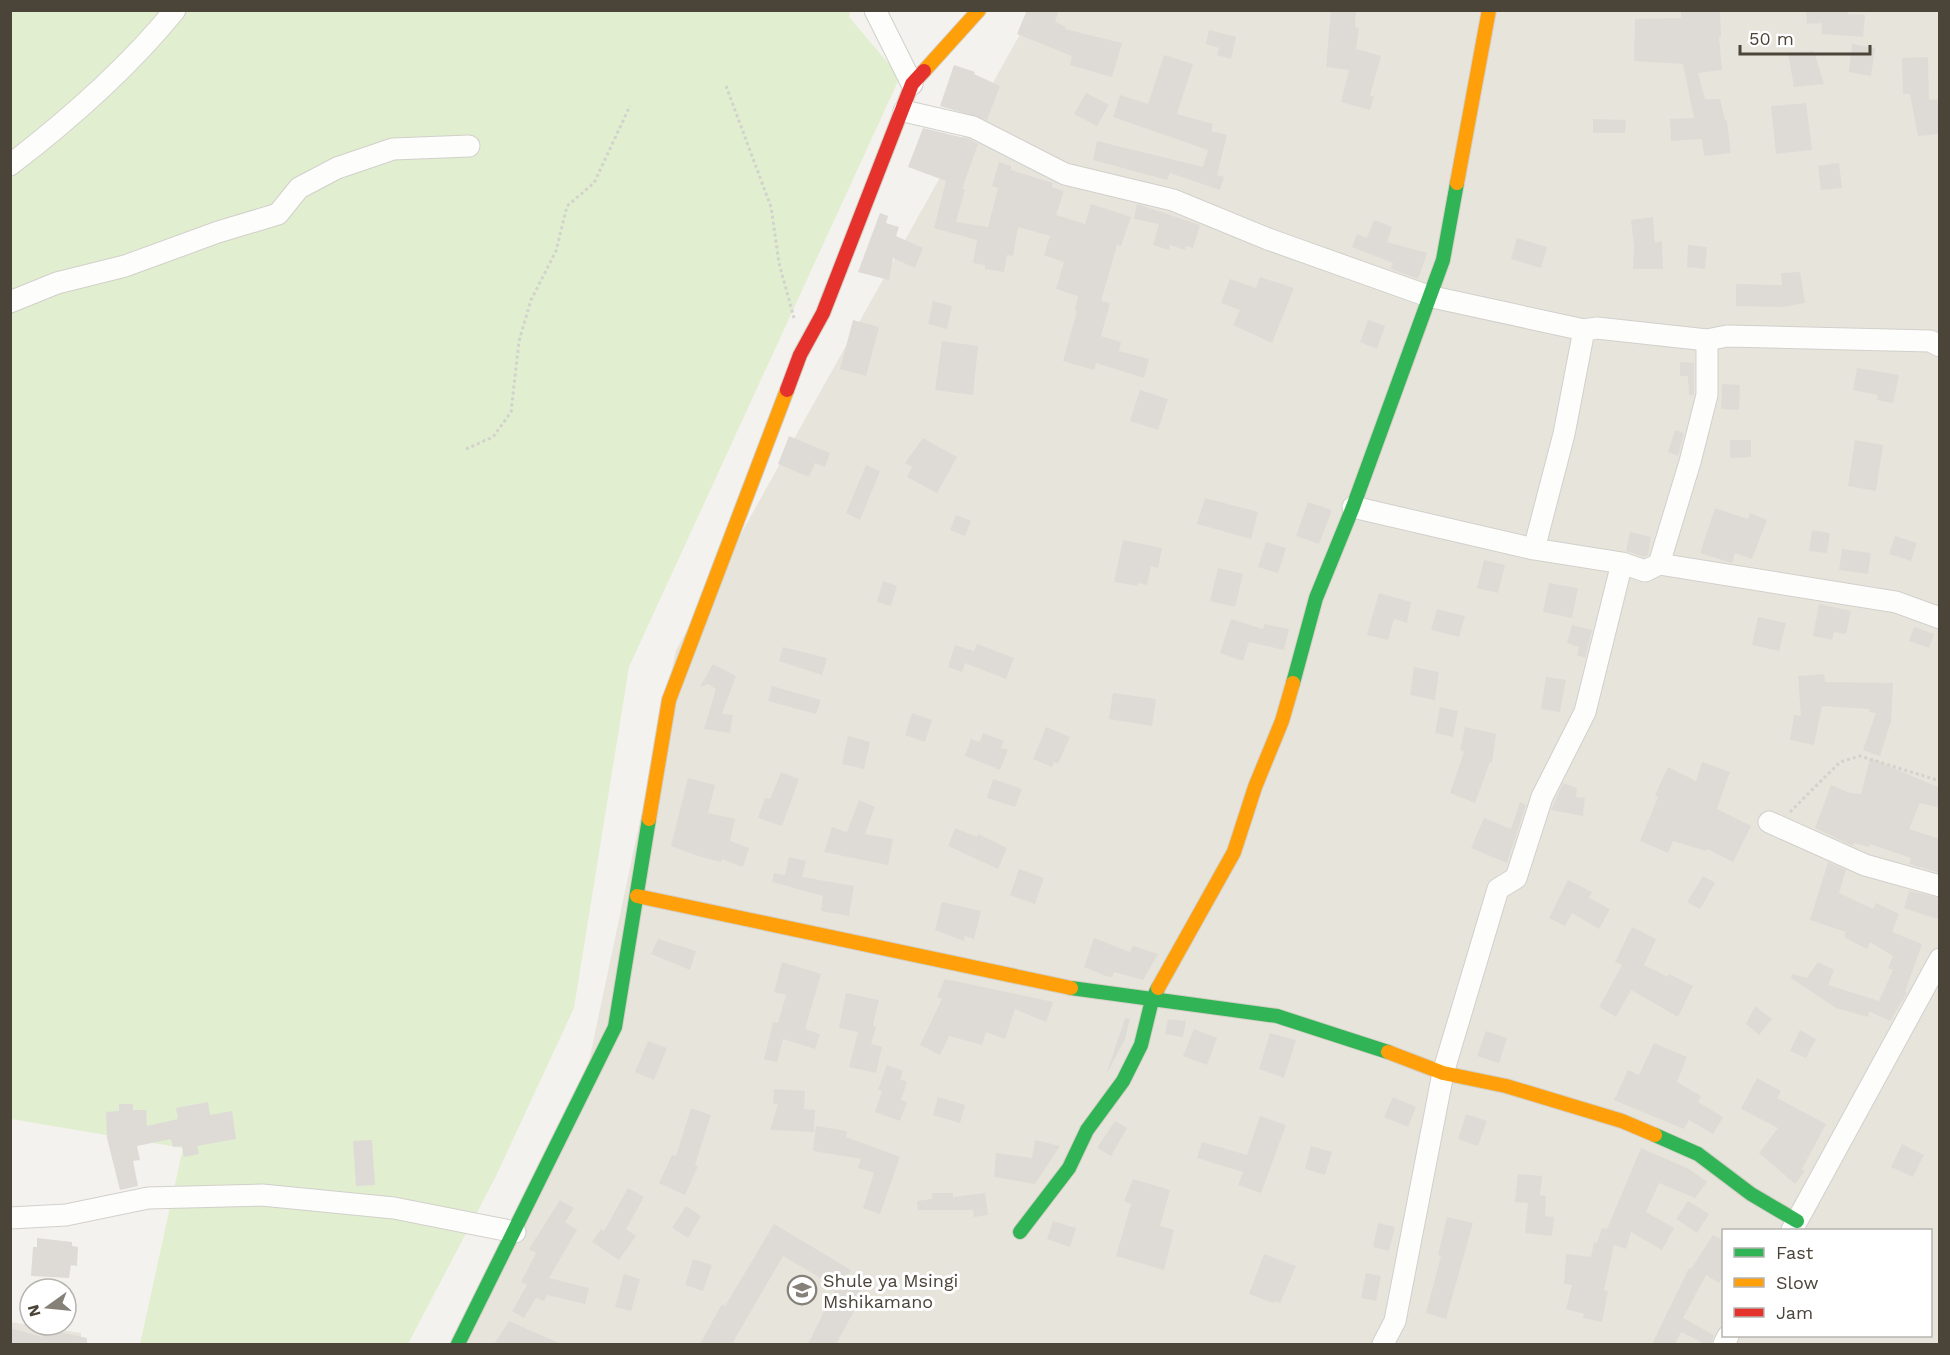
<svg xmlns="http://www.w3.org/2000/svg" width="1950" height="1355" font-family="'Work Sans',sans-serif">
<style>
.residential{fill:#e7e4dc;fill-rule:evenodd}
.green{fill:#e1eecf}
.building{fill:#dedbd6}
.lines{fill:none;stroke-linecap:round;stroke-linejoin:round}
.street-casing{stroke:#d2d0cb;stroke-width:23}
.fast-casing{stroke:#d3cfc5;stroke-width:16}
.slow-casing{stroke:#d3cfc5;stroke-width:16}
.jam-casing{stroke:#d3cfc5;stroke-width:16}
.path{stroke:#d3d2cc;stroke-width:3;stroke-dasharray:3 3;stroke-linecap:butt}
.street{stroke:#fdfdfc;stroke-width:21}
.fast{stroke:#30b455;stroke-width:14}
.slow{stroke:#ff9f0a;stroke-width:14}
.jam{stroke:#e5322d;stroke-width:14}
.labels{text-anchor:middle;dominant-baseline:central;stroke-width:6;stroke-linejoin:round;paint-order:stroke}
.poi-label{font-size:18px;fill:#4b4439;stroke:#fff;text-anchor:start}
</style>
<rect width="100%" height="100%" fill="#f4f2ee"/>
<path class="residential" d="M1033,11H1939V1344H460L577,1118L676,650ZM1724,1230H1930V1336H1724Z
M10,1322L81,1333V1344H11Z"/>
<path class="green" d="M10,11H850L849,17L900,77L629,667L574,1008L496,1176L408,1344H140L183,1148L11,1119Z"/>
<path class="building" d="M1027,10H1059L1055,22L1066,27L1065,29L1122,43L1112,77L1070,65L1072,56L1017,34Z
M1331,10H1356L1355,27L1359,28L1356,49L1381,56L1370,95L1374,97L1370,110L1341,102L1349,70L1326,67Z
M1681,10H1720L1721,37H1719L1722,70L1698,73L1705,99H1720L1725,120H1727L1731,153L1704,156L1702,139L1671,141L1670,119L1694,118L1683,64L1634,61L1635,19L1681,18Z
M1806,10H1848V14L1865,15L1863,37L1822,34V23L1807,24Z
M1209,30L1236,37L1231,59L1217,55L1219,48L1206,44Z
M1852,44L1875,48L1871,76L1849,72Z
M1814,51L1824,84L1794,87L1788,53Z
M1164,55L1193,64L1177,114L1213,124L1211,131L1227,135L1217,175L1224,177L1220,190L1170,173L1167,180L1093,160L1097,141L1203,167L1208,150L1113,117L1120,95L1148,104Z
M1928,57L1929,100L1940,99V134L1918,136L1910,94H1903L1902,58Z
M954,65L975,72L974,74L1000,86L987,120L940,106Z
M1086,93L1109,105L1097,126L1074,114Z
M1806,103L1812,150L1776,154L1771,106Z
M1593,119L1626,120L1625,133H1593Z
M923,128L969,139L978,144L962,189H965L956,222L988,227L998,188L992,186L999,162L1011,166V170L1053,183L1052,187L1064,191L1056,215L1085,224L1091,204L1131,217L1121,246L1117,245L1101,301L1110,303L1101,336L1121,342L1119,351L1149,359L1144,378L1096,363L1094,370L1063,361L1077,311L1075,310L1078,296L1056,289L1064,262L1044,255L1050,236L1018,227L1013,256L1007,255L1004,272L985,269V265L973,263L977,240L934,228L946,181L908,167Z
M1839,163L1842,188L1821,190L1818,166Z
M1137,204L1200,225L1193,248L1186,246L1185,250L1170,245L1169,250L1153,245L1159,224L1134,219Z
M880,213L888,216L886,223L899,227L896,236L923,248L915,268L893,258L889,280L858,272Z
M1653,217L1655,243L1662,241L1663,269H1633L1634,246L1631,220Z
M1374,220L1392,227L1387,242L1427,253L1418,279L1391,269L1393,263L1352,247L1357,234L1367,238Z
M1517,238L1547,247L1541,268L1511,259Z
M1688,245L1707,247L1705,269L1687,267Z
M1800,272L1805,303L1782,307L1736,306V284L1782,285L1781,273Z
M1260,277L1294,288L1272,343L1233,325L1240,310L1221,303L1230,279L1256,288Z
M933,301L952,306L947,329L928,324Z
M853,320L879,327L866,376L840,369Z
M1368,320L1385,326L1377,349L1360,342Z
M942,341L978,346L973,395L935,390Z
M1680,362L1694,363V395H1689L1688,376H1680Z
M1857,368L1899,375L1893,403L1877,400L1878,395L1853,390Z
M1722,384L1740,385L1739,410L1721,409Z
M1140,390L1168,399L1158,430L1130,421Z
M1675,430L1684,433L1678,456L1668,452Z
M789,436L830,453L825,467L815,463L809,477L778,464Z
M923,438L957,457L937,493L907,477L912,467L905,463Z
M1730,440H1751V457L1730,458Z
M1855,440L1883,445L1876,491L1848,486Z
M866,465L880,471L860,520L846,513Z
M1205,498L1258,512L1251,539L1197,524Z
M1308,502L1332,510L1319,544L1296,536Z
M1715,508L1748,519L1750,513L1767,520L1752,559L1735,553L1732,563L1700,553Z
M956,515L971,521L965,536L950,530Z
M1812,530L1830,533L1827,553L1809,551Z
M1630,532L1651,537L1648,555L1644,557L1626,551Z
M1895,536L1917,543L1911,561L1889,554Z
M1123,540L1162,548L1158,568L1151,566L1147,585L1138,583L1137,586L1114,582Z
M1266,542L1286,548L1278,573L1258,567Z
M1842,549L1871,553L1868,574L1839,570Z
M1484,560L1505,565L1498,593L1477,588Z
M1218,568L1243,574L1235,607L1210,601Z
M883,581L897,586L891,606L877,602Z
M1549,583L1578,588L1572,618L1543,612Z
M1379,593L1411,602L1407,623L1394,619L1388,640L1367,635Z
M1819,604L1851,611L1846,634L1834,632L1832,640L1813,636Z
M1437,609L1465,616L1459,637L1431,630Z
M1758,617L1786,623L1779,651L1752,645Z
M1231,619L1263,629L1264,624L1289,629L1284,650L1249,642L1243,661L1220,653Z
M1572,625L1592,630L1585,658L1577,655L1579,647L1567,643Z
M1914,627L1934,634L1929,648L1909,641Z
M977,644L1014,658L1006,679L965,663L962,672L948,667L955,645L974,651Z
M783,647L827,658L822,675L779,661Z
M713,664L736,676L722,714L733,715L730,733L704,729L716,689L708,684L700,687Z
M1414,667L1439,672L1435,700L1410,695Z
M1824,674L1825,682L1893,683L1891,721L1880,756L1863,750L1876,713L1870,712L1869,709L1822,706L1814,745L1790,740L1794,715L1801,716L1798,676Z
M1546,677L1566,680L1560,712L1541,709Z
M772,686L821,700L816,714L768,701Z
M1113,693L1156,699L1152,726L1109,719Z
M1440,707L1458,711L1453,737L1435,733Z
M912,713L932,720L925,742L905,735Z
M1046,727L1070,737L1058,764L1054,762L1052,767L1033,759Z
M1465,727L1496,734L1492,763L1490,762L1475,803L1450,793L1464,752L1460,750Z
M983,733L1004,741L1001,748L1008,750L1000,770L965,756L971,739L980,742Z
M848,736L870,742L864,769L842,764Z
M1870,758L1940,788V808L1920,803L1909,829L1940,839V873L1909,864L1911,858L1870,844L1869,847L1854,843L1853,846L1815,828L1831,785L1850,793L1861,794Z
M1702,762L1730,772L1717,809L1751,826L1733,862L1707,849L1706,851L1673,841L1668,853L1640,841L1658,797L1655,795L1668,767L1696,781Z
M781,772L799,779L782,826L758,818L765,798L770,799Z
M688,778L715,785L708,813L735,819L730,841L749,848L743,867L722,859L721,862L698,856L671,846Z
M993,779L1022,789L1015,807L987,798Z
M1563,783L1577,788L1576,797L1585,798L1583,816L1551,810Z
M859,800L875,807L865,834L893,839L888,865L824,852L832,827L847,832Z
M1520,802L1526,805L1507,863L1471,848L1484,818L1511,829Z
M955,828L977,837L978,834L1007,848L998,869L948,846Z
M789,857L806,861L802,877L854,886L849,916L821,911L823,896L772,882L774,873L785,875Z
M1828,862L1846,870L1839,893L1873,909L1876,903L1899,914L1892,932L1922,944L1905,992L1907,993L1890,1021L1869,1011L1868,1017L1836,1008L1791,978L1792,974L1807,978L1818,962L1834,970L1828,985L1879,1001L1893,970L1888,968L1893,956L1870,942L1867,949L1844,937L1846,932L1810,920Z
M1019,869L1044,878L1035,904L1010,895Z
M1703,876L1715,883L1700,909L1687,902Z
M1568,880L1592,892L1589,898L1610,909L1599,929L1572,913L1565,926L1549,918Z
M1909,891L1940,898V920L1904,908Z
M942,902L981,911L974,939L965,936L964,941L935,930Z
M1632,927L1656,939L1644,965L1668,977L1669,974L1693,986L1678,1017L1631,990L1616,1017L1599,1007L1622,965L1615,962Z
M1094,938L1130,952L1133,946L1158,954L1143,980L1114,972L1112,977L1106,976L1084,967Z
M658,939L696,951L690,970L651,954Z
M782,962L821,974L805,1029L820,1034L815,1049L783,1039L777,1062L764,1059L773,1022L778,1023L786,995L774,992Z
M945,979L1053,1002V1003L1046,1022L1015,1009L1005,1039L986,1032L982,1045L949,1036L940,1055L920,1045L942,999L937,997Z
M846,993L879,1000L873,1025L876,1027L871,1044L882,1047L876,1073L849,1067L858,1032L839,1028Z
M1755,1006L1772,1019L1759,1035L1746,1024Z
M1125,1018L1130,1019L1125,1039L1106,1075Z
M1168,1019L1186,1021L1183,1037L1165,1034Z
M1194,1029L1217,1038L1207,1065L1183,1056Z
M1800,1030L1816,1039L1806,1058L1790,1051Z
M1486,1031L1507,1038L1499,1063L1477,1056Z
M1270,1033L1296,1040L1284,1078L1259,1069Z
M648,1041L667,1048L654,1080L635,1072Z
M1654,1043L1687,1057L1677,1082L1701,1096L1698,1102L1723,1117L1713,1134L1689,1120L1684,1129L1614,1100L1628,1070L1639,1075Z
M887,1065L903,1071L900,1079L907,1082L901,1100L907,1102L900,1121L875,1112L882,1091L878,1090Z
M1757,1078L1781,1091L1777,1098L1826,1124L1802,1169L1805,1171L1795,1184L1759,1153L1778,1128L1741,1109Z
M774,1089L805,1091L804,1109L815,1110L814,1132L770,1130L778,1104H773Z
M938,1097L965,1105L960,1123L933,1115Z
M1393,1097L1416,1107L1408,1127L1384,1117Z
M208,1102L210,1115L232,1111L236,1139L197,1146L199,1154L184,1157L182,1146L173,1147L171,1139L137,1146L140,1160L133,1161L138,1186L120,1190L107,1138L106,1112L119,1111V1104H133V1110H146L147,1126L178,1119L176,1108Z
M691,1108L711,1115L695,1165L698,1166L685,1195L659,1183L672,1155L676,1156Z
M1466,1114L1487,1121L1478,1146L1458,1139Z
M1260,1116L1286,1125L1261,1193L1238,1185L1243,1172L1197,1158L1202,1142L1247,1155Z
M1115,1121L1127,1128L1111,1156L1097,1148Z
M816,1126L847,1131L846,1137L900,1157L880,1214L863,1208L874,1173L858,1168L861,1159L813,1151Z
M372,1140L375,1185L356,1186L353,1141Z
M1035,1140L1060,1146L1035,1184L994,1177L996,1153L1032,1158Z
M1902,1144L1924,1155L1913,1177L1891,1167Z
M1311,1146L1332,1152L1325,1175L1305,1169Z
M1641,1148L1689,1169L1707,1182L1695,1198L1659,1183L1646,1212L1674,1228L1662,1250L1631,1232L1626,1249L1614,1245L1604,1290L1608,1291L1602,1322L1583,1318L1584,1314L1566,1309L1572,1285L1564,1284L1566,1254L1591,1257L1594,1242L1597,1243L1602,1228L1607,1229Z
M1518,1174L1542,1176L1540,1195L1546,1196L1545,1216L1554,1217L1552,1236L1525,1233L1528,1203L1515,1202Z
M1133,1179L1170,1190L1160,1226L1174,1230L1164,1270L1116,1256L1131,1204L1124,1201Z
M628,1188L644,1197L626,1229L636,1236L619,1260L592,1242L601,1229L604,1231Z
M932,1193H953V1197L985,1193L988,1215L974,1217L973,1210H918L917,1201L932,1199Z
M560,1200L574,1208L565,1222L577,1230L549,1278L589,1288L585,1304L547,1295L544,1301L536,1298L524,1318L512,1311L527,1285L521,1282L536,1253L529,1249Z
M1688,1201L1709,1214L1697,1233L1676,1219Z
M686,1206L701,1216L688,1238L672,1228Z
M1447,1217L1473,1223L1446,1319L1426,1313L1441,1256L1438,1255Z
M1053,1221L1076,1228L1070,1247L1047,1239Z
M1378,1223L1395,1227L1389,1251L1373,1247Z
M774,1224L851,1270L844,1282L862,1292L863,1295L836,1344H808L836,1287L783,1256L732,1344H700L722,1304L725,1306Z
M1713,1235L1724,1241V1275L1719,1283L1706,1275L1683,1318L1714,1335L1711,1344H1705L1681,1332L1675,1344H1652L1689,1268L1691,1269Z
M37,1238L72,1242V1246L78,1247L77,1266L71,1265L69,1278L31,1276L33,1247H37Z
M1264,1254L1296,1266L1280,1303L1274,1301L1273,1303L1249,1294Z
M693,1259L712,1265L703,1291L685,1285Z
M1366,1273L1381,1276L1376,1301L1361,1298Z
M624,1274L640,1279L631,1311L615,1307Z
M509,1321L561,1344H494Z
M10,1328L43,1337L44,1329L87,1338V1344H10Z"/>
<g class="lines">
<g class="street-casing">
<path id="street" d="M875,10L912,84
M904,111L973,127L1065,174L1173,200L1268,239L1428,296L1584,330L1597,328L1707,340L1727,336L1930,341L1940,346
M10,165C70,119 127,69 175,10
M10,302L57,283L125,266L218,232L278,214L299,188L337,168L393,149L469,146
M1353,507L1534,549L1622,563L1645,571L1659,564L1896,602L1940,618
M1534,549L1564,434L1584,330
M1659,564L1690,462L1707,395V340
M1769,822L1865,865L1940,886
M10,1218L66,1215L148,1198L262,1195L394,1208L515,1232
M1792,1230L1940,959
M1383,1344L1395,1321L1443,1073L1498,889L1516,878L1542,797L1585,712L1622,563
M1724,1344L1728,1336"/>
</g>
<g class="fast-casing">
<path id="fast" d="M1293,683L1316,598L1353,507L1443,260L1457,183
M1071,988L1277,1016L1388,1052
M1655,1135L1698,1154L1751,1194L1797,1221
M1020,1232L1069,1168L1087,1130L1123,1081L1141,1045L1152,1000L1158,988
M458,1344L615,1027L649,819"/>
</g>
<g class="slow-casing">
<path id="slow" d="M924,71L979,10
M1457,183L1489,10
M649,819L669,700L787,390
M637,896L1071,988
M1158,988L1234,852L1255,787L1282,721L1293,683
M1388,1052L1443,1073L1506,1086L1622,1121L1655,1135"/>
</g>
<g class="jam-casing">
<path id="jam" d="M787,390L800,355L823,313L912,84L924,71"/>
</g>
<path class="path" d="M726,86L771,207L779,263L794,318
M466,449L493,437L511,412L519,341L531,300L556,251L567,206L594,183L630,106
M1790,812L1840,762L1860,756L1940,781"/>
<use href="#street" class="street"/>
<use href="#fast" class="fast"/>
<use href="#slow" class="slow"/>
<use href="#jam" class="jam"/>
</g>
<defs>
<g id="school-ring" transform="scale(1.5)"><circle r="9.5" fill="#fff" stroke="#868178" stroke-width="1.5"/><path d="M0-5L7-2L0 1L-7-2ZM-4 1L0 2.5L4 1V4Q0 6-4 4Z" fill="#868178"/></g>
</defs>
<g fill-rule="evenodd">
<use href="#school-ring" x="802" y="1290"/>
</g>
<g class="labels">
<g class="poi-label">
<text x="823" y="1280">Shule ya Msingi<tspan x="823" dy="21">Mshikamano</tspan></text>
</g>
</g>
<rect width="1950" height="1355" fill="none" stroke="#4b4439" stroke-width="24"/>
<rect x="1722" y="1229" width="210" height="108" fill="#ffffff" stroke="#b7b4b0" stroke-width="1.5"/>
<rect x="1734" y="1248" width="30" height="9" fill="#30b455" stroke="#b7b4b0" stroke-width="1.5"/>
<text x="1776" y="1259" font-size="18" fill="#4b4439">Fast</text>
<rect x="1734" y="1278" width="30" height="9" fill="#ff9f0a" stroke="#b7b4b0" stroke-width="1.5"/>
<text x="1776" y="1289" font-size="18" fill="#4b4439">Slow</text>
<rect x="1734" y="1308" width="30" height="9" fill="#e5322d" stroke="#b7b4b0" stroke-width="1.5"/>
<text x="1776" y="1319" font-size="18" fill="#4b4439">Jam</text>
<g transform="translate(48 1307) rotate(255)"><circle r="28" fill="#ffffff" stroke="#b7b4b0" stroke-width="1.5"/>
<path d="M0-4.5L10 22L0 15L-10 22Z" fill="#868178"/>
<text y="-9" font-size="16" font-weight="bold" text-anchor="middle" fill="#4b4439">N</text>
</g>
<path d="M1740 45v9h130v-9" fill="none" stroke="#4b4439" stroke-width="3"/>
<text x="1749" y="45" font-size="18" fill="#4b4439" stroke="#ffffff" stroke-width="4.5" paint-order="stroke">50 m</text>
</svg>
